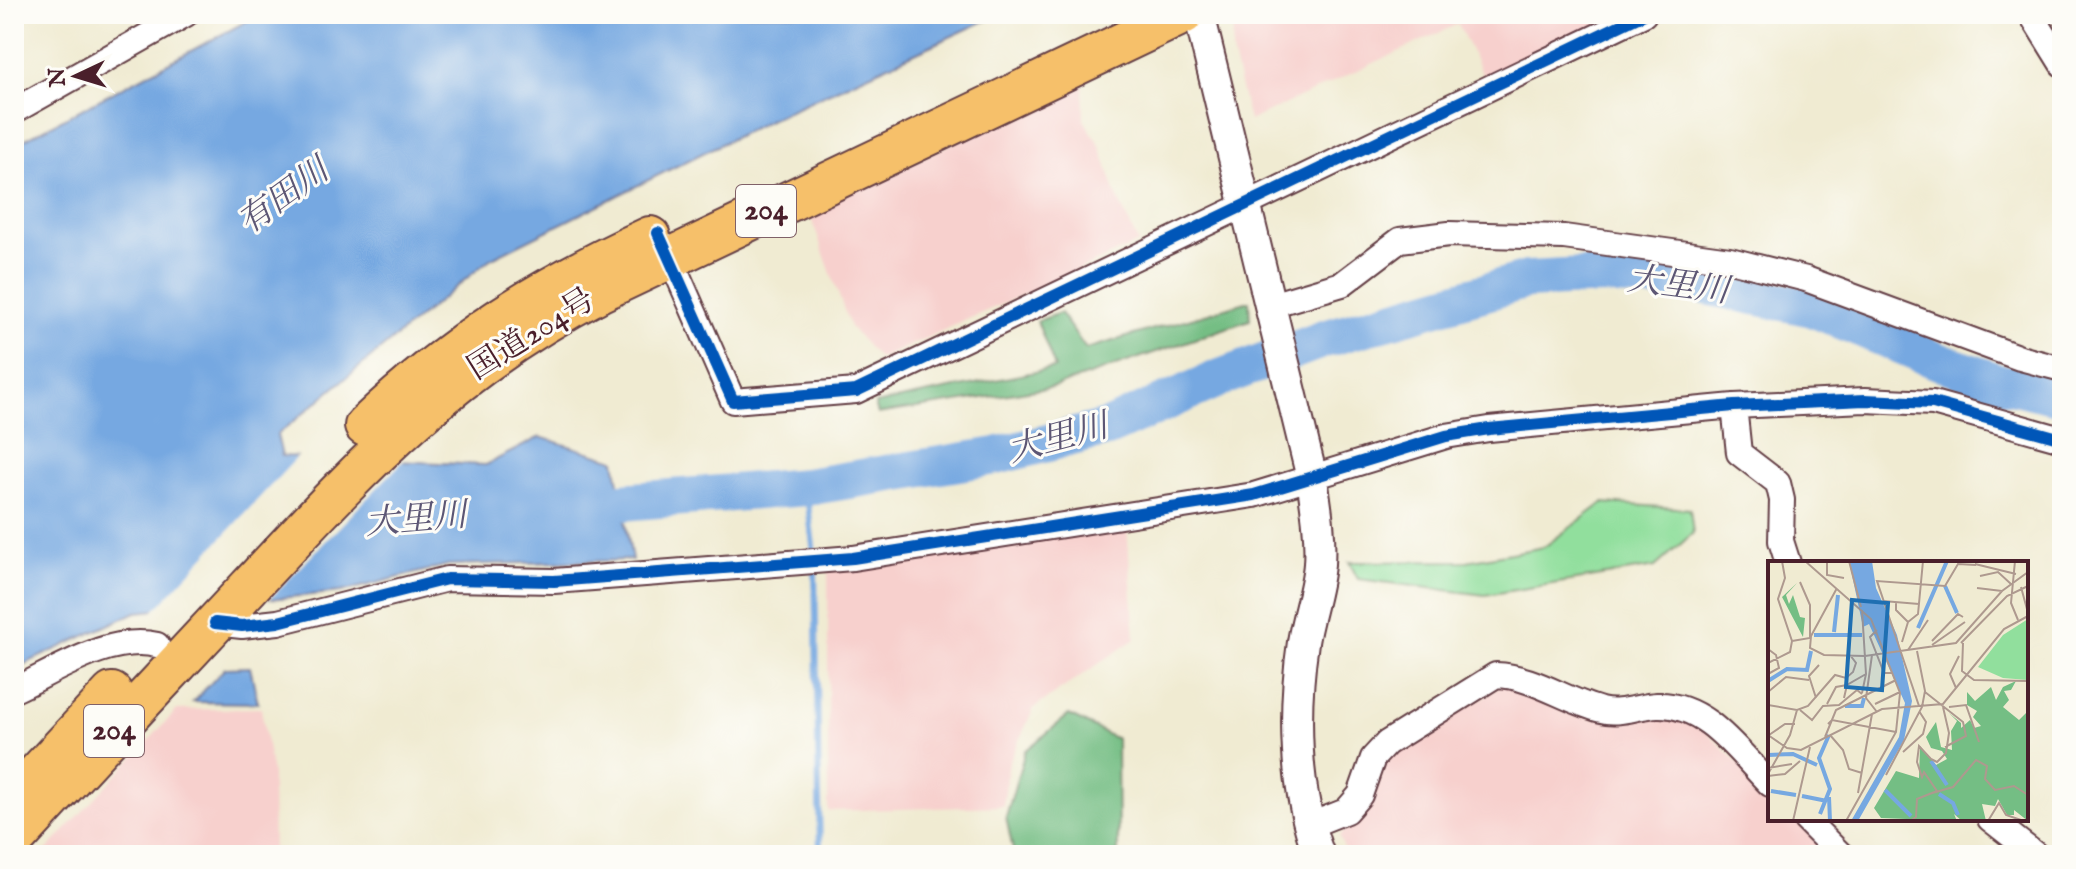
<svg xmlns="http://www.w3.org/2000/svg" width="2076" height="869" font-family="'IM FELL English','Noto Serif JP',serif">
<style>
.built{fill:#f7d0cd}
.green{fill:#91df9d;stroke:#6e7f64;stroke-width:2}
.forest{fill:#74be84;stroke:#5f6e58;stroke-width:2}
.water{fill:#76a8e1;stroke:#606486;stroke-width:2}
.pier{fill:#f0ebd2}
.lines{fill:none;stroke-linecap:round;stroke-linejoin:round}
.stream{stroke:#76a8e1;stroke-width:6}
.river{stroke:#76a8e1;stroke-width:38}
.minor-casing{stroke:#633e44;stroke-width:28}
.tertiary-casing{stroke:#633e44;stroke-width:34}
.trunk-casing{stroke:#633e44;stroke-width:44}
.minor{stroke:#fff;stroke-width:24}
.tertiary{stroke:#fff;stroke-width:30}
.trunk{stroke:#f6c06b;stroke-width:40}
.cycleway-casing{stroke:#fdfcf7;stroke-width:17}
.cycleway{stroke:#0057b8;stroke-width:12}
.labels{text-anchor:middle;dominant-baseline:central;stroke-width:6;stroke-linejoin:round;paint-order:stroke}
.shield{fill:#fdfcf7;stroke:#806168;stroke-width:2}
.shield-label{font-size:30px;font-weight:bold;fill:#4a1f2b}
.street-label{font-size:32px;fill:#4a1f2b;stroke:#fdfcf7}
.water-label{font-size:34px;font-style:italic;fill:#5c5674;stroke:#fdfcf7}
.inset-river{fill:none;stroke:#76a8e1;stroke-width:4}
.inset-road{fill:none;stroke:#ae998f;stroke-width:2}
.view{fill:#1f6fb2;fill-opacity:0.15;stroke:#1f6fb2;stroke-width:4}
.inset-edge{fill:none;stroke:#4a1f2b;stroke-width:4}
</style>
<rect width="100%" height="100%" fill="#fdfcf7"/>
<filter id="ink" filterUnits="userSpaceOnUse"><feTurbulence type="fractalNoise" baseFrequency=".0125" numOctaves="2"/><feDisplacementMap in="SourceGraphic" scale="16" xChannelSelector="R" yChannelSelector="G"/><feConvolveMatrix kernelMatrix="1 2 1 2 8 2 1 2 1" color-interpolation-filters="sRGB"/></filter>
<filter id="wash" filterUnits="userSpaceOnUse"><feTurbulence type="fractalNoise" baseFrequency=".006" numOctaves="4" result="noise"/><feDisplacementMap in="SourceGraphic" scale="32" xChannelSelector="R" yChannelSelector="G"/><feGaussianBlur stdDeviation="1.8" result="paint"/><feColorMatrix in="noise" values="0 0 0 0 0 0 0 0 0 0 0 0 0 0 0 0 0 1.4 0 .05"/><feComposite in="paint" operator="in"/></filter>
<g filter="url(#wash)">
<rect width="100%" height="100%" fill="#f0ebd2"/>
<path class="built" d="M1246,14H1625L1484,78L1458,24L1249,121L1232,52L1233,30Z
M1083,84L1084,120L1100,145L1116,194L1138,243L879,359L850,327L808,209Z
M1127,525L1135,639L1034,708L1009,762L1003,806L828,811V568Z
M1504,684L1669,715L1704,729L1770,795V819H1794L1831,855H1347L1339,836L1370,808L1386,758Z
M261,708L272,774L273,855H42L177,710Z"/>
<path class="green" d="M1603,503L1690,509L1693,533L1655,567L1485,595L1358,579L1349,562L1467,561L1544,547Z"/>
<path class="forest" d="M1249,301L1250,320L1054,387L878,414L875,404L1055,368L1037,321L1060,313L1086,349Z
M1069,715L1117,739L1118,855H1014L1006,817L1025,751Z"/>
<path class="water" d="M260,14H1000L773,118L490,259L277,435L282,456L486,465L540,437L615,460L632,560L448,565L341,592L136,612L14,669V145Z
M250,667L258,703L193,702L225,668Z"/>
<path class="pier" d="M302,452L408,456L266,603L150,615Z"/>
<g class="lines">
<path class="stream" d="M806,487L814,554
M815,571L820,855"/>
<path class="river" d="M573,506L806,487L996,456L1107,428L1220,378L1324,339L1527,280L1603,276L1687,282L1812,308L1943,363L1998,382L2062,397"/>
</g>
</g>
<g filter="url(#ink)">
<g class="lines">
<g class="minor-casing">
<path id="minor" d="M2031,14L2062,64
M14,111L186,14
M665,246L733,401L856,391L1644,14
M1271,305L1342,284L1400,240L1449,234L1564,237L1730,260L1806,279L2020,358L2062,369
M1734,406L1739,453L1778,483L1782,500L1781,541L1788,563
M215,623L242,626L278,622L447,579L554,581L853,558L1254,495L1446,436L1489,429L1734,406L1865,400L1933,403L2062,439
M14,690C56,671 110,634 157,645
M1805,819L1841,855
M1990,819L2036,855
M1308,826L1346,811L1360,795L1373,758L1387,743L1496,675C1533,676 1566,701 1601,710C1620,715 1638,706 1657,705C1706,703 1738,752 1770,784"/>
</g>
<g class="tertiary-casing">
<path id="tertiary" d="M1199,14L1312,478C1316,506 1321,535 1319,564C1317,590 1307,616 1303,642C1293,711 1294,790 1319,855"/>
</g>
<g class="trunk-casing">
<path id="trunk" d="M365,426C455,341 539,288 650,237
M14,798L112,693
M14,840C92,755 170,671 249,587C362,466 449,370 599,292L1183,14"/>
</g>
<use href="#minor" class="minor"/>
<use href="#tertiary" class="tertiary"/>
<use href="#trunk" class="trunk"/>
<g class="cycleway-casing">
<path id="cycleway" d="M658,233L733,401L856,391L1644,14
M215,623L242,626L278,622L447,579L554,581L853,558L1254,495L1446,436L1489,429L1734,406L1865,400L1933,403L2062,439"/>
</g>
<use href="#cycleway" class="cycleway"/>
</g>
</g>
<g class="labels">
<g class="shield">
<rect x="736" y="185" width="60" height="52" rx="6"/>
<rect x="84" y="705" width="60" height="52" rx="6"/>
</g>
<g class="shield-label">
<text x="766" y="211">204</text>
<text x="114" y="731">204</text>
</g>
<g class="street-label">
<text transform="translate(532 335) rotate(-32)">国道204号</text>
</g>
<g class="water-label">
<text transform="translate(284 197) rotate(-36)">有田川</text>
<text transform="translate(1678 286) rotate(7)">大里川</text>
<text transform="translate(1058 439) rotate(-15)">大里川</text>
<text transform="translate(416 520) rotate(-5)">大里川</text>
</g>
</g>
<g transform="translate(1768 561)">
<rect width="260" height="260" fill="#f0ebd2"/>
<path d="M260,58V119L235,117L210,106L235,74Z" fill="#91df9d"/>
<path d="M29,22L18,34L21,43L25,34L32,56L37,57L35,76L14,36ZM248,120L243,129L236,130L241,139L235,146L251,159L260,150V260L246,249V254H239L230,238L227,245L214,243L218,260H194L186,253L189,260L113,257L106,247L128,210L151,217L152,185L168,204L179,198L174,190L163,187L158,176L168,161L173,186L184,189L183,170L189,160L181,152L193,162V167L202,159L206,167L213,165L205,156L209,150L199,144V131L207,140L223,126L228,139L235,126Z" fill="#74be84"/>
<path d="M81,0H104L108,27L129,74L144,140L136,179L90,260H83L131,176L137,142L101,63L95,66Z" fill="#76a8e1"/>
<path class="inset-river" d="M177,25L189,52M150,67L179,0M66,71L70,34M46,74H94M0,120L19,108L39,109L43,90M77,145H94L96,137M0,194L25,193L49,204M163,200L179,224M117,229L143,255M3,230L28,234M171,233L185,242L190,254M34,235L59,240M61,236L62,260M52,253L62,228L51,197L61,174"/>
<path class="inset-road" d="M37,0L103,58L132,132L128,171L78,260M59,0V14L76,17M81,0L93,46M247,0L243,42L250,59M207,3L248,13M212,15L230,11L243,23M253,26L260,52M69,27L43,75L42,87L56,94L97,95L188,82L234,30L260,11M209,27L234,30M115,40L151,43M128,41V49L140,61M94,49L98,113L94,132M109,69L102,76L116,112H124M24,80L42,77V44L32,21M164,80L190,53L195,56M134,81L140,61L150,53L155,0M193,82L239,35L260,25M195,82L194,110L206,119L260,120M164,84L197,61M0,88L8,94L11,107L0,113M140,89L160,59M104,94L98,137L109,151M0,102L22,91L24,80L10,38L17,17L14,0M188,127L182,113L191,95M0,131L18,116L41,119M157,131L195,161L198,175L177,186M48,137L41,115L51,104M76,137L79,124L98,113M59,143L68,126L79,124M107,143L132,131M0,144L29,149L40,145L67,114L78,117L85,111L88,102L82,94M151,145L109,20L177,25L190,3L208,4M181,146L198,144L211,181M32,149L44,159L55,145L71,144L89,129L94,133M60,163L64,159L128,171M0,174L19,187L33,189L114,148L175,143L236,68L260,55M1,174L17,163H27M62,174L75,189L81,208L94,212M57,176L68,149L128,119M135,191L155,173L158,161L151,150M163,198L169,201L178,192L181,172L175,146M0,207L24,203M0,213L22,174L29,149M118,214L154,146L157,130L149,90M0,215L17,213L32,200M90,232L104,153M161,233L185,226L208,199L219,205L217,218L227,229L246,225L260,234M25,260L42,186M142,260L148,256L149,238L169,230L156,211L154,216L149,201L151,185L163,198M220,260L231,242L238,254L256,260"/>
<path class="view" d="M84,39L120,42L114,129L78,126Z"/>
<rect width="260" height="260" class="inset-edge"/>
</g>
<rect width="2076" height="869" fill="none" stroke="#fdfcf7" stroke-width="48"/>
<g transform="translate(76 76) rotate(266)" stroke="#fdfcf7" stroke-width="6" paint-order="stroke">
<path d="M0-6L14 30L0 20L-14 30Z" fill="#4a1f2b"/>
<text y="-12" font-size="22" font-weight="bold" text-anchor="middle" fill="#4a1f2b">N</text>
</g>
</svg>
